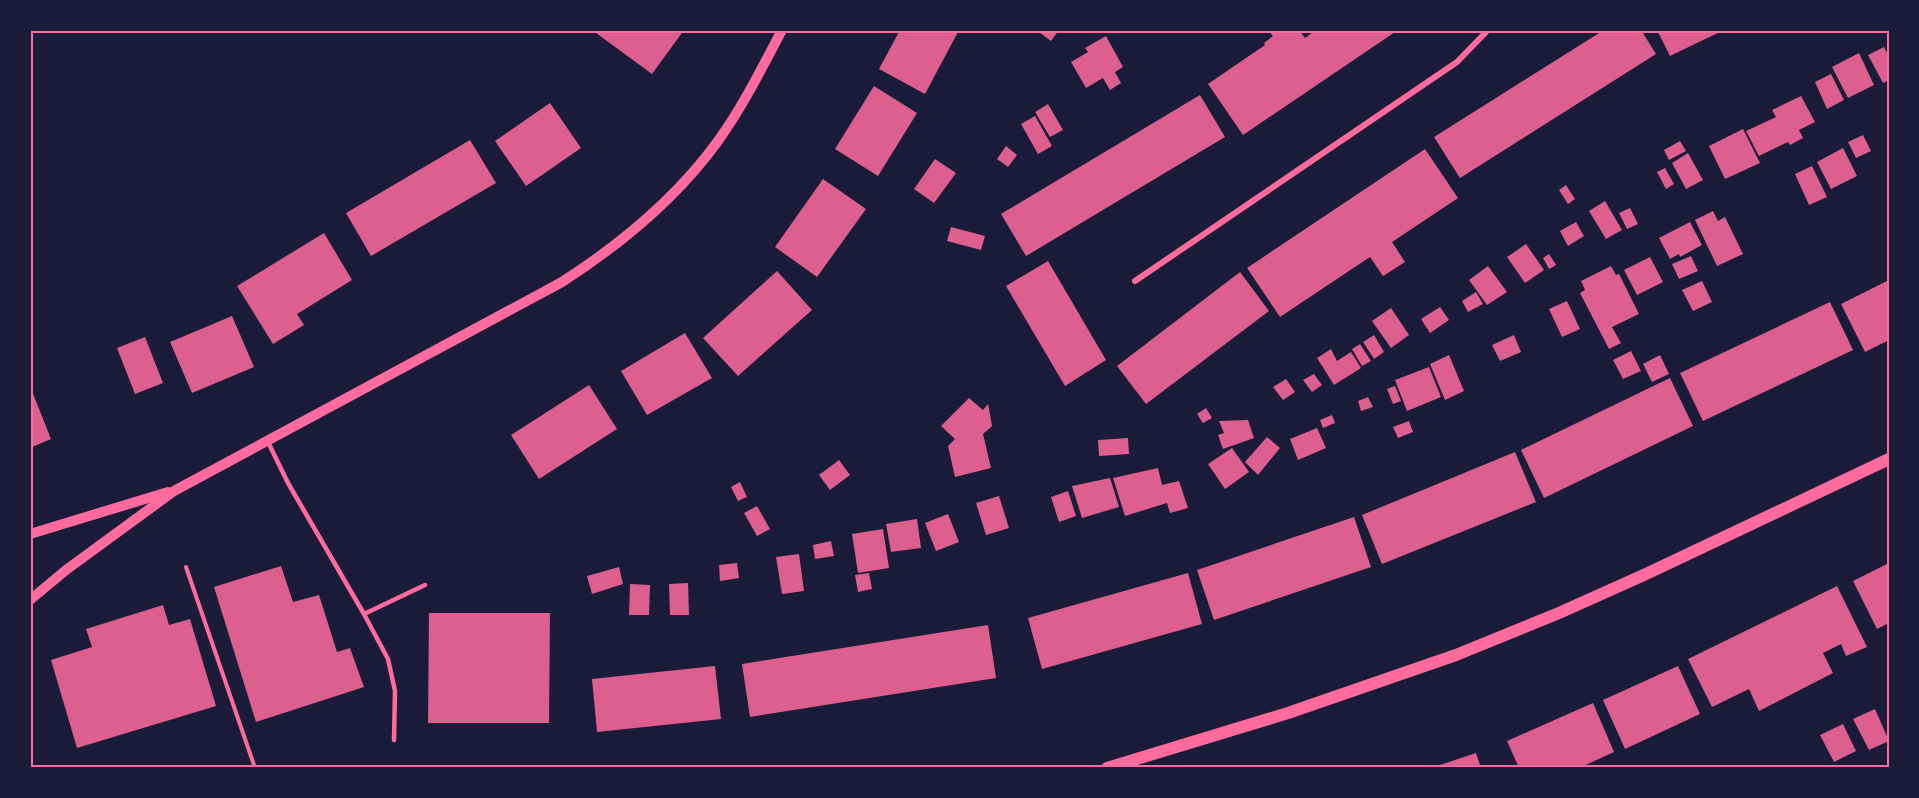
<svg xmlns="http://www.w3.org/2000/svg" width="1919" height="798" font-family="Lora,serif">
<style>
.building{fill:#dd5f8e}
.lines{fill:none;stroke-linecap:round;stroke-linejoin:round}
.path{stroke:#ff6b9d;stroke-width:4}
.service{stroke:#ff6b9d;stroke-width:4.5}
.minor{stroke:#ff6b9d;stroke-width:6}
.tertiary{stroke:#ff6b9d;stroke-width:10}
.secondary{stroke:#ff6b9d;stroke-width:12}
.neatline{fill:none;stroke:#ff6b9d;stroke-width:2}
</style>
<rect width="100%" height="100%" fill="#1b1b3a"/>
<path class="building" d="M592,30H684L652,74Z
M900,30H959L925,94L879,69Z
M1036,30H1059L1051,41Z
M1268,30H1299L1305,38L1316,30H1398L1243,135L1208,84L1265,45L1264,43L1273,36Z
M1604,30H1641L1656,54L1460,178L1434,137Z
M1657,30H1724L1670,56Z
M1106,36L1123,67L1115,72L1121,83L1110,90L1103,78L1086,88L1071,62L1088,52L1085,48Z
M1884,47L1889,57V80L1883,83L1868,55Z
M1859,53L1874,85L1848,98L1832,67Z
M1831,74L1844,100L1827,109L1815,82Z
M874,86L917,113L878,176L835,149Z
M1200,95L1225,137L1026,256L1001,214Z
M1801,96L1815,122L1799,130L1803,138L1790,145L1788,142L1759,156L1746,131L1776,117L1772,110Z
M550,103L581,148L526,186L495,141Z
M1048,104L1063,130L1050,137L1035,112Z
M1035,116L1052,146L1038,154L1021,124Z
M1743,129L1760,163L1725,179L1709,146Z
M1863,135L1871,151L1856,158L1848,142Z
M470,140L496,183L371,256L346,213Z
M1680,141L1686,151L1669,160L1664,150Z
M1006,146L1017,155L1008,167L997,159Z
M1843,148L1857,176L1831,189L1817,162Z
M1425,149L1458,198L1392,242L1405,262L1383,276L1370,257L1280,317L1247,268Z
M1688,153L1703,180L1686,189L1672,163Z
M935,159L956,173L934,203L914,189Z
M1812,166L1827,197L1809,205L1795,174Z
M1665,168L1674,184L1666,189L1657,172Z
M823,179L866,209L817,277L775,247Z
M1566,185L1575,199L1568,204L1559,190Z
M1605,201L1622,230L1606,239L1589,211Z
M1630,208L1638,224L1627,229L1619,213Z
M1713,211L1718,221L1725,217L1743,254L1717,266L1695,220Z
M1576,222L1584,236L1568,246L1560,231Z
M1690,222L1702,245L1680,257L1679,254L1670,259L1659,238Z
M951,227L985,236L981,250L947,241Z
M324,233L352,280L297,314L304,325L273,344L237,286Z
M1526,244L1544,270L1525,283L1507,257Z
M1549,254L1556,265L1549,269L1543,258Z
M1691,256L1698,271L1679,279L1672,264Z
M1650,257L1663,282L1637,295L1624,270Z
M1048,261L1106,360L1065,386L1006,286Z
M1488,266L1507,292L1487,305L1469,280Z
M1611,266L1616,275L1619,274L1639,314L1612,327L1621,343L1609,349L1580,293L1585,290L1581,281Z
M777,271L812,310L738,376L703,338Z
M1240,272L1269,311L1146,404L1117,366Z
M1889,280V340L1865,352L1841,304Z
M1702,281L1712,302L1693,311L1682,290Z
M1476,292L1483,304L1468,312L1462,301Z
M1567,301L1580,329L1562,337L1549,309Z
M1830,302L1853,350L1703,421L1680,373Z
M1440,307L1449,320L1430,333L1421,319Z
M1391,308L1409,335L1391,348L1372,321Z
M232,316L254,367L192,393L170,342Z
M685,333L712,378L647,415L621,371Z
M1374,335L1384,352L1374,359L1363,342Z
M1514,335L1521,352L1500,361L1492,345Z
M145,337L163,383L135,394L117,348Z
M1360,344L1371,361L1362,366L1352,349Z
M1331,349L1337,361L1351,352L1361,368L1334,385L1317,358Z
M1631,351L1641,371L1623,379L1613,360Z
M1449,355L1464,391L1445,400L1430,364Z
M1660,355L1669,374L1652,382L1643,364Z
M1429,367L1441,397L1407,411L1395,380Z
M1314,374L1322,385L1312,392L1303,380Z
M1670,378L1693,426L1544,498L1521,450Z
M1286,379L1295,392L1283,400L1273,387Z
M589,385L617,429L539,479L511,435Z
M30,386L51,439L30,448Z
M1395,386L1401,401L1393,404L1387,389Z
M1368,397L1373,407L1361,411L1358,401Z
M969,398L983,410L988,404L992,426L983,434L991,468L955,477L948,446L955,439L941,426Z
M1206,408L1212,418L1203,423L1197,414Z
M1332,415L1335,423L1323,428L1320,420Z
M1248,420L1254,438L1223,449L1218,435L1224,433L1219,421Z
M1409,421L1413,432L1398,438L1393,427Z
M1317,428L1326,448L1298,460L1290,439Z
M1267,437L1280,448L1258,475L1245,462Z
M1128,438L1129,454L1099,456L1098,440Z
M1232,448L1249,472L1225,489L1208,464Z
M1515,452L1536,502L1382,564L1362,515Z
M839,460L850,475L830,490L819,475Z
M1158,468L1162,485L1179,481L1188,508L1170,513L1167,503L1125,516L1113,478Z
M1110,478L1119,507L1082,518L1072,486Z
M740,482L747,497L738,501L731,487Z
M1068,491L1076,516L1059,522L1051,497Z
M999,496L1009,528L986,535L976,503Z
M757,506L770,529L757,536L744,513Z
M948,514L959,542L936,551L925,523Z
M1354,517L1371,567L1214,620L1197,570Z
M917,519L921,548L891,552L886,524Z
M883,529L889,568L858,573L852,534Z
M831,541L834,556L815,559L813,545Z
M799,554L804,591L782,594L776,557Z
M737,563L739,578L720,581L719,565Z
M1889,563V623L1877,629L1853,581Z
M281,566L293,602L319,595L337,652L350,648L364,687L256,722L214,587Z
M619,567L623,584L592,594L587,576Z
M869,573L872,589L858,592L855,575Z
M1188,573L1202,624L1042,669L1028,618Z
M688,583L689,615H670L669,584Z
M630,584L650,585L649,615H629Z
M1837,586L1867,647L1846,656L1841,644L1823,653L1833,673L1759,711L1749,689L1712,707L1688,659Z
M163,605L169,625L190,619L216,706L77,748L51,660L92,647L86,629Z
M429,613H550L549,723H428Z
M988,625L996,678L750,717L742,664Z
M715,666L721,719L597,732L592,679Z
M1678,666L1700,714L1625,749L1603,700Z
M1593,703L1614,752L1579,768H1519L1507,741Z
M1875,709L1889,741L1869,750L1853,719Z
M1843,724L1856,751L1834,762L1820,735Z
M1476,753L1481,768H1431Z"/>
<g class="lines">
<path class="path" d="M186,567L255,768"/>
<path class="service" d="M267,440L288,483L364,614L425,585
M364,614L388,659L395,691L394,740"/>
<path class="minor" d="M1135,281L1457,62L1488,30"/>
<path class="tertiary" d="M30,534L168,492
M30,600L66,570L174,491L562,282C621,244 676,199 718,141C743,106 762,68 782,30"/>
<path class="secondary" d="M1107,768L1288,713L1456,655L1559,613L1646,574L1889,459"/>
</g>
<rect width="1919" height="798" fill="none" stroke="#1b1b3a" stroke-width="63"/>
<rect x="32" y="32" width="1856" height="734" class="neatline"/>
</svg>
